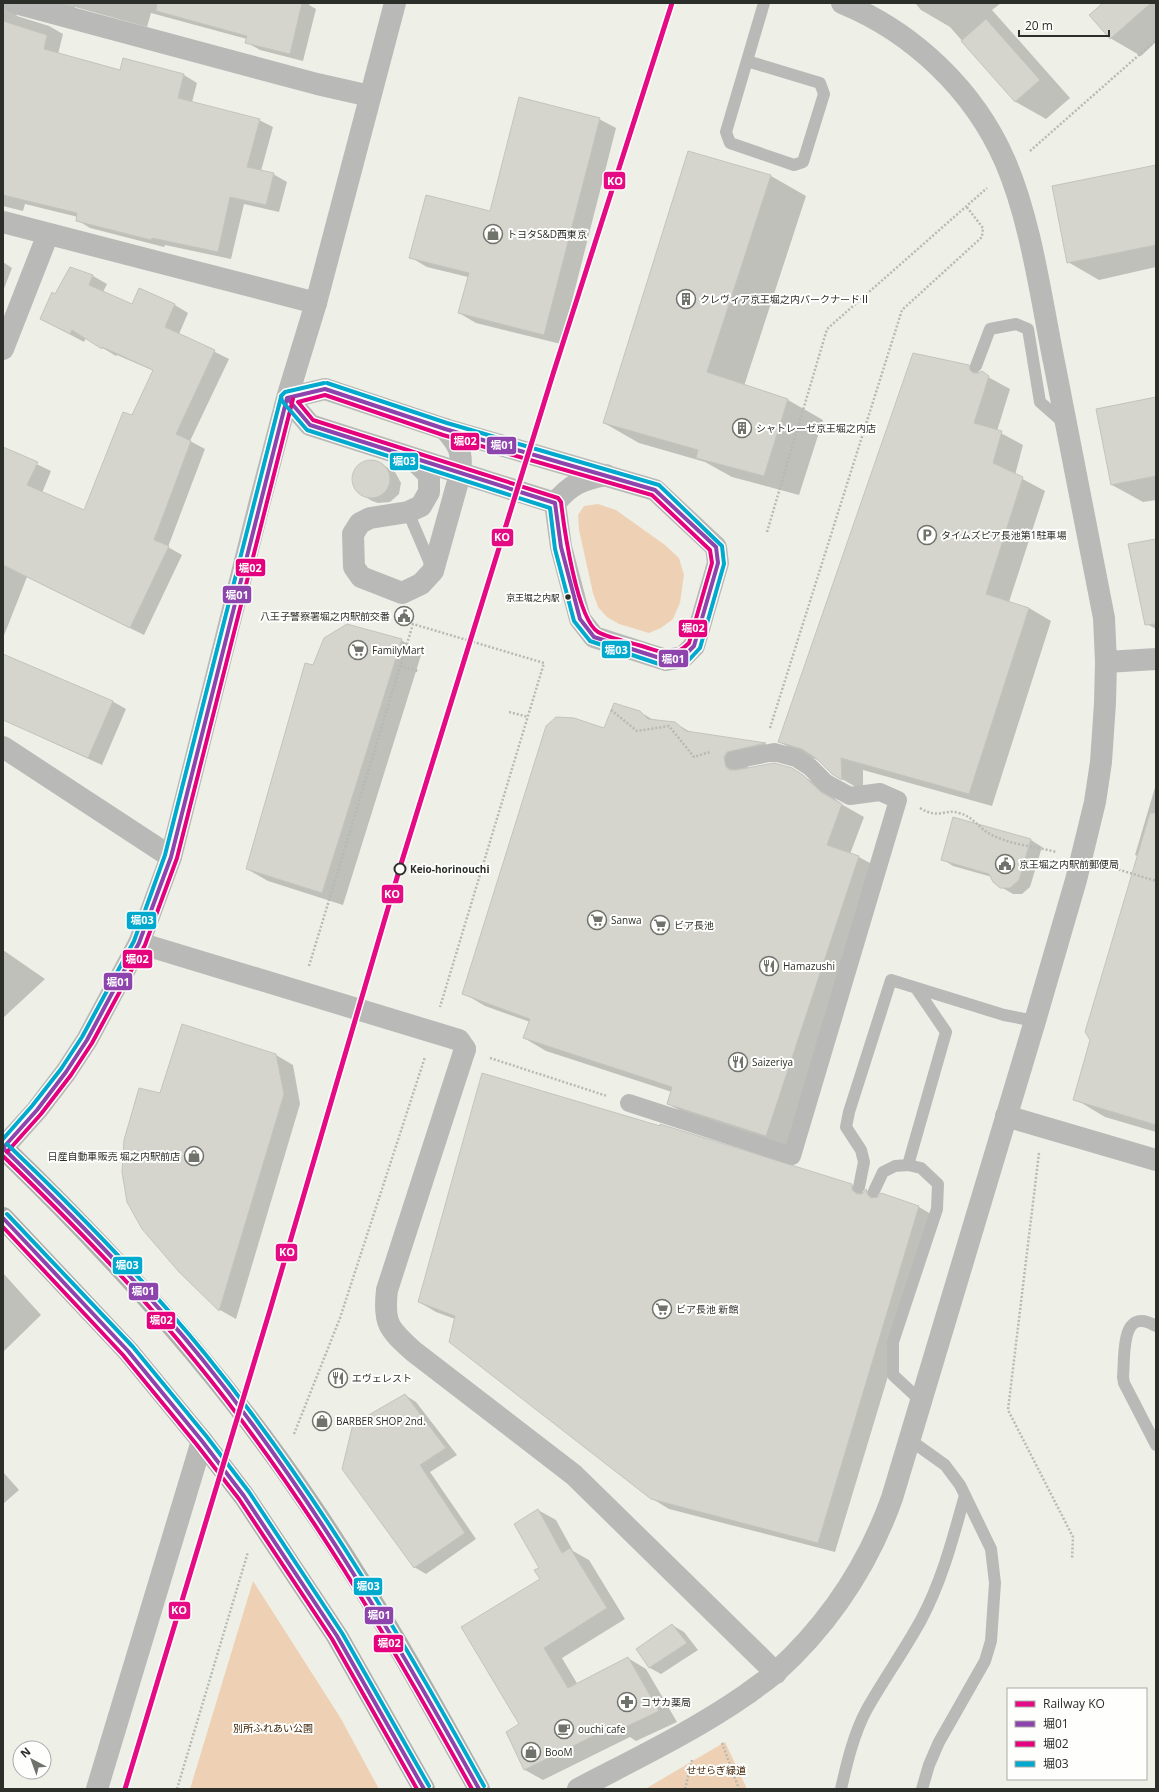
<svg xmlns="http://www.w3.org/2000/svg" width="1159" height="1792" font-family="'Open Sans','Noto Sans JP',sans-serif">
<style>
.green{fill:#eed1b4}
.shadow{fill:#0003}
.building{fill:#d5d5ce;stroke:#c4c4be}
.lines{fill:none;stroke-linecap:round;stroke-linejoin:round}
.path{stroke:#b7b9b5;stroke-width:2.5;stroke-dasharray:2 2;stroke-linecap:butt}
.service{stroke:#b9bab8;stroke-width:12}
.pedestrian{stroke:#b9bab8;stroke-width:18}
.minor{stroke:#b9bab8;stroke-width:22}
.tertiary{stroke:#b9bab8;stroke-width:22}
.secondary{stroke:#aeb0ad;stroke-width:22}
.bus-1-casing{stroke:#fefffc;stroke-width:7}
.bus-2-casing{stroke:#fefffc;stroke-width:7}
.bus-3-casing{stroke:#fefffc;stroke-width:7}
.bus-1{stroke:#8e44ad;stroke-width:4}
.bus-2{stroke:#e5007d;stroke-width:4}
.bus-3{stroke:#00a9ce;stroke-width:4}
.rail-1-casing{stroke:#fefffc;stroke-width:8}
.rail-1{stroke:#e50b84;stroke-width:5}
.bus-dot{fill:#2c2e29;stroke:#fefffc;stroke-width:1.5}
.stop-dot{fill:#fefffc;stroke:#2c2e29;stroke-width:2}
.labels{text-anchor:middle;dominant-baseline:central;stroke-width:4;stroke-linejoin:round;paint-order:stroke}
.bus-label{font-size:9px;fill:#2c2e29;stroke:#fefffc;text-anchor:end}
.poi-label{font-size:10px;fill:#2c2e29;stroke:#fefffc;text-anchor:start}
.stop-label{font-size:10px;font-weight:bold;fill:#2c2e29;stroke:#fefffc;text-anchor:start}
.park-label{font-size:10px;fill:#41250a;stroke:#fefffc}
.line-badge{stroke:#fefffc;stroke-width:1.5}
.badge-label{font-size:11px;text-anchor:middle;font-weight:bold;fill:#fff}
</style>
<rect width="100%" height="100%" fill="#eef0e8"/>
<path class="green" d="M598,504L616,510L665,545L679,558L684,575L680,603L673,619L661,628L649,633L619,624L607,617L598,607L593,593L579,530L578,515L584,506Z
M253,1581L340,1717L379,1789H190Z
M725,1742L747,1789H645Z"/>
<path class="shadow" d="M3,3H19L16,14L17,16L49,26L63,34L58,54L121,71L184,75L197,83L192,102L259,120L273,127L261,171L273,174L287,182L279,212L244,204L231,259L165,245L164,247L90,228L77,220L78,217L25,204L23,211L3,206Z
M51,3H310L309,5L316,9L303,61L260,50L246,42L247,39L151,13L147,27L75,7L74,9Z
M915,3H1001L992,10L1070,98L1046,119L1016,102L950,27L921,10Z
M1105,3H1156V42L1141,56L1110,38Z
M599,119L616,128L561,344L476,323L459,313L468,277L427,267L410,257L490,212Z
M688,153L771,176L806,196L744,386L788,400L823,420L799,495L732,477L705,462L639,443L604,423Z
M1156,167V267L1099,280L1068,262Z
M3,262L12,268L3,291Z
M70,268L93,276L107,284L103,292L132,305L139,290L175,305L188,313L179,334L229,359L190,441L205,449L168,547L182,555L144,635L27,577L3,638V448L51,471L42,493L85,511L154,371L117,355L116,356L86,338L84,342L41,319Z
M968,366L1010,389L997,431L1023,445L1015,475L1045,491L1009,602L1029,608L1051,621L992,806L863,770V791L833,774L819,760L802,755L780,742Z
M1156,397V500L1143,502L1112,485L1097,409Z
M366,461L378,462L395,472L401,483L399,494L390,502L378,503L372,501L361,494L353,485V473L356,468Z
M1156,540V629L1145,623Z
M401,640L422,652L343,905L268,881L247,869L313,666Z
M3,655L112,701L126,709L102,765L47,740L33,732L3,706Z
M640,712L655,721L675,723L692,733L765,744L786,756L750,764L746,769H791L825,789L841,804L864,817L850,854L859,857L881,869L788,1148L690,1116L668,1104L672,1092L546,1051L524,1038L530,1022L485,1006L463,993L605,730Z
M1156,784V1132L1105,1117L1075,1099L1138,856L1135,855Z
M954,818L1031,840L1042,847L1030,887L1022,894H1013L1001,887L992,877L953,866L942,859Z
M3,950L45,979L3,1018Z
M276,1055L293,1065L300,1104L236,1319L220,1310L180,1271L160,1094Z
M660,1128L851,1185L864,1193L866,1190L879,1197L881,1195L919,1207L936,1217L835,1552L669,1509L651,1498L455,1319L436,1312L419,1302Z
M3,1273L41,1315L3,1352Z
M405,1395L416,1402L457,1455L430,1472L476,1539L426,1574L414,1567Z
M3,1472L19,1490L3,1504Z
M538,1510L556,1520L573,1551L589,1560L625,1619L562,1658L578,1685L628,1658L646,1669L677,1722L636,1741L630,1737L543,1780L525,1770L507,1733L520,1724L541,1579Z
M672,1625L684,1632L698,1650L661,1674L650,1668L638,1649Z"/>
<path class="building" d="M157,3H302L290,54L245,43L247,36L156,11Z
M1103,3H1151L1110,39L1089,15Z
M986,19L1040,80L1015,102L961,41Z
M3,21L47,35L44,49L120,70L123,58L184,74L178,98L260,119L247,167L274,173L266,205L230,197L218,252L152,238L151,240L76,221L77,213L3,195Z
M519,97L600,118L544,335L458,313L469,273L409,258L426,195L490,211Z
M688,151L771,175L707,372L788,399L764,476L696,458L698,450L603,423Z
M1156,165V245L1067,263L1052,186Z
M70,267L93,275L89,285L132,304L139,288L175,304L165,327L215,350L176,434L191,441L154,540L169,546L130,628L3,565V447L38,462L27,485L84,510L123,412L132,415L153,370L102,347V349L72,330L70,334L40,319L52,292L55,294Z
M913,353L969,365L970,370L973,373H978L982,371L989,376L974,423L1002,431L993,463L1023,477L986,594L1029,608L969,794L841,758L842,780L832,774L817,759L802,749L778,742Z
M1156,397V476L1111,485L1096,409Z
M352 479a19 19 0 1 1 38 0a19 19 0 1 1-38 0Z
M1156,539V624L1145,625L1128,544Z
M347,624L402,639L322,893L246,869L305,663L313,665L324,638Z
M3,654L113,701L88,758L3,720Z
M614,703L640,711L648,719L675,722L686,731L766,743L727,752L724,757L726,767L730,770H736L774,763L792,768L803,775L821,792L842,804L827,845L859,856L766,1136L667,1104L672,1087L523,1038L530,1019L462,994L546,726L556,717L574,718L604,728Z
M1150,813H1156V1125L1073,1100L1090,1040L1085,1032Z
M953,817L1031,839L1019,880L1010,888H1000L993,882L989,874L941,860Z
M182,1024L276,1054L284,1094L219,1311L179,1272L142,1229L127,1202L122,1172L124,1140L139,1088L160,1093Z
M482,1073L660,1126V1124L852,1184V1190L857,1194H862L866,1189L868,1195L871,1198L878,1197L881,1193L919,1206L818,1543L651,1499L449,1342L455,1316L418,1302Z
M405,1394L446,1448L420,1465L465,1533L414,1568L342,1469L353,1424Z
M538,1509L562,1553L570,1548L607,1608L544,1648L568,1688L628,1657L659,1711L617,1731L614,1726L524,1770L506,1732L519,1724L461,1627L540,1579L534,1570L539,1568L514,1524Z
M672,1624L687,1643L649,1668L636,1649Z"/>
<g class="lines">
<path class="path" d="M1030,151L1156,40
M767,532L827,329L987,188
M400,666L418,671
M611,710L637,731L669,726L694,757L710,752
M509,712L528,717
M770,728L902,310L982,237L983,228L966,206
M920,808C939,820 946,808 959,813C972,816 979,828 990,834C1010,845 1034,846 1056,852
M1107,866L1156,881
M309,966L413,624L544,663L440,1007
M490,1058L607,1096
M1039,1153L1008,1410L1073,1537L1072,1559
M294,1434L340,1318L425,1057
M722,1743L739,1789
M177,1789L248,1552
M685,1789L692,1760"/>
<path class="service" d="M747,61L820,83L824,94L803,162L794,165L730,143L726,132L764,3
M976,366L990,329L1016,324L1028,329L1040,402L1065,424
M408,512L432,568
M908,1165L946,1032L916,988
M859,1187L864,1162L861,1150L846,1127L849,1112L891,980L1004,1015L1035,1021
M874,1191L883,1172L895,1166L908,1165L921,1168L938,1184L937,1209L893,1342V1375L921,1401
M1156,1326C1120,1305 1125,1355 1123,1377L1124,1383L1156,1445
M910,1440L945,1465L960,1485L991,1549L995,1583L991,1641L985,1661L939,1742L929,1765L922,1789
M841,1789C847,1762 854,1733 867,1709C884,1679 904,1651 921,1620C942,1581 953,1538 965,1495"/>
<path class="pedestrian" d="M629,1103L792,1156L898,800L880,792L850,796L826,783L810,767L796,758L774,752L734,760"/>
<path class="minor" d="M15,3L317,84L370,96
M3,222L316,303
M3,349L48,234
M413,459L429,475V492L421,506L408,512L370,518L360,523L353,534L354,567L361,577L402,593L421,584L433,571L460,474C463,452 459,445 445,429
M3,747L171,857
M139,943L459,1040L465,1049"/>
<path class="tertiary" d="M287,398L325,389L445,429L655,490L716,547L718,563L694,646L683,657L666,660L594,637L580,619L561,547L555,503C571,484 581,480 606,475
M287,398L310,425L555,503
M1106,662L1156,659
M465,1049L387,1290C383,1324 389,1329 413,1351L574,1475L776,1673
M1006,1116L1156,1160
M3,1148L37,1110L66,1072L87,1040L139,943L171,857L259,505L287,398L316,303L395,3
M97,1789L202,1441
M578,1789C635,1759 694,1731 747,1694C756,1687 767,1680 776,1672C829,1624 868,1565 892,1498L1035,1021L1076,880L1095,802L1101,762L1105,703L1106,662L1104,618C1087,533 1071,447 1054,362C1041,298 1031,221 1005,161C974,90 913,32 842,3"/>
<path class="secondary" d="M3,1148C116,1257 222,1374 310,1505C372,1596 426,1693 479,1789
M3,1218L128,1351L202,1441L244,1496L337,1636L424,1789"/>
<g class="bus-1-casing">
<path id="bus-1" d="M325,389L445,429L655,490L716,547L718,563L694,646L683,657L666,660L594,637L580,619L561,547L555,503L310,425L287,398Z
M3,1148L37,1110L66,1072L87,1040L139,943L171,857L287,398
M3,1148C72,1215 141,1284 202,1359C310,1492 396,1640 479,1789
M3,1218L128,1351L202,1441L244,1496L337,1636L424,1789"/>
</g>
<g class="bus-2-casing">
<path id="bus-2" d="M325,395L443,435L652,495L710,550L712,563L689,643C673,659 664,653 645,647C633,643 608,638 598,632C577,619 564,528 561,502L558,498L313,420L298,402Z
M7,1152L41,1114L71,1075L92,1043L145,945L177,858L293,399
M3,1156C71,1222 137,1289 196,1362C304,1494 390,1641 472,1789
M3,1227L123,1355L197,1445L239,1499L332,1639L417,1789"/>
</g>
<g class="bus-3-casing">
<path id="bus-3" d="M324,383L285,392L281,396L282,401L307,430L550,508L555,549L574,621L590,641L665,666L687,662L700,648L724,564L722,546L659,485L447,423L327,383
M3,1139L32,1106L61,1069L82,1037L134,941L165,855L281,397
M7,1144C77,1211 145,1280 206,1355C315,1489 401,1636 484,1786
M7,1214L133,1347L207,1437L249,1492L342,1633L429,1786"/>
</g>
<use href="#bus-1" class="bus-1"/>
<use href="#bus-2" class="bus-2"/>
<use href="#bus-3" class="bus-3"/>
<g class="rail-1-casing">
<path id="rail-1" d="M125,1789L270,1310L401,864L553,374L672,3"/>
</g>
<use href="#rail-1" class="rail-1"/>
</g>
<defs>
<g id="shop-ring" transform="scale(1)"><circle r="9.5" fill="#fefffc" stroke="#70726c" stroke-width="1.5"/><path d="M-5-2.5h2.3a2.7 3.5 0 0 1 5.4 0H5L5.5 6h-11ZM-1.5-2.5h3a1.5 2.3 0 0 0-3 0Z" fill="#70726c"/></g>
<g id="building-ring" transform="scale(1)"><circle r="9.5" fill="#fefffc" stroke="#70726c" stroke-width="1.5"/><path d="M-4-6H4V6H1V3H-1V6H-4ZM-2.5-4.3h1.7v1.8h-1.7ZM.8-4.3h1.7v1.8H.8ZM-2.5-1h1.7V.8h-1.7ZM.8-1h1.7V.8H.8Z" fill="#70726c"/></g>
<g id="parking-ring" transform="scale(1)"><circle r="9.5" fill="#fefffc" stroke="#70726c" stroke-width="1.5"/><path d="M-3.5-5.5H1a3.5 3.5 0 0 1 0 7H-1V5.5H-3.5ZM-1-3.4V-.6H.8a1.4 1.4 0 0 0 0-2.8Z" fill="#70726c"/></g>
<g id="civic-ring" transform="scale(1)"><circle r="9.5" fill="#fefffc" stroke="#70726c" stroke-width="1.5"/><path d="M-.6-6.5H3V-4.5H.6V-3L4-1V1h2V6H-6V1h2V-1L-.6-3ZM-1.2 2.5V6h2.4V2.5Z" fill="#70726c"/></g>
<g id="supermarket-ring" transform="scale(1)"><circle r="9.5" fill="#fefffc" stroke="#70726c" stroke-width="1.5"/><path d="M-6-5.5h2.5l.6 2H6L4.5 2H-2.5L-4.4-4H-6ZM-1.5 3.2a1.3 1.3 0 1 0 .1 0ZM3 3.2a1.3 1.3 0 1 0 .1 0Z" fill="#70726c"/></g>
<g id="restaurant-ring" transform="scale(1)"><circle r="9.5" fill="#fefffc" stroke="#70726c" stroke-width="1.5"/><path d="M-5-6h1v4h1v-4h1v4h1v-4h1v5L-1.5 .5V6h-2V.5L-5-1ZM5-6V6H3V1.5H1.5Q1.5-4 5-6Z" fill="#70726c"/></g>
<g id="pharmacy-ring" transform="scale(1)"><circle r="9.5" fill="#fefffc" stroke="#70726c" stroke-width="1.5"/><path d="M-2-6h4v4h4v4h-4v4h-4v-4h-4v-4h4Z" fill="#70726c"/></g>
<g id="cafe-ring" transform="scale(1)"><circle r="9.5" fill="#fefffc" stroke="#70726c" stroke-width="1.5"/><path d="M-5.5-4.5H6V0H3Q3 3.5 0 3.5H-2.5Q-5.5 3.5-5.5 0ZM3-3.2v2h1.7v-2ZM-6 4.5H4V6H-6Z" fill="#70726c"/></g>
</defs>
<g fill-rule="evenodd">
<use href="#shop-ring" x="493" y="234"/>
<use href="#building-ring" x="686" y="299"/>
<use href="#building-ring" x="742" y="428"/>
<use href="#parking-ring" x="927" y="535"/>
<use href="#civic-ring" x="404" y="616"/>
<use href="#supermarket-ring" x="358" y="650"/>
<use href="#civic-ring" x="1005" y="864"/>
<use href="#supermarket-ring" x="597" y="920"/>
<use href="#supermarket-ring" x="660" y="925"/>
<use href="#restaurant-ring" x="769" y="966"/>
<use href="#restaurant-ring" x="738" y="1062"/>
<use href="#shop-ring" x="194" y="1156"/>
<use href="#supermarket-ring" x="662" y="1309"/>
<use href="#restaurant-ring" x="338" y="1378"/>
<use href="#shop-ring" x="322" y="1421"/>
<use href="#pharmacy-ring" x="627" y="1702"/>
<use href="#cafe-ring" x="564" y="1729"/>
<use href="#shop-ring" x="531" y="1752"/>
</g>
<circle class="bus-dot" cx="568" cy="597" r="3.5"/>
<circle class="stop-dot" cx="400" cy="869" r="5.5"/>
<g class="labels">
<g class="bus-label">
<text x="560" y="597">京王堀之内駅</text>
</g>
<g class="poi-label">
<text x="507" y="234">トヨタS&amp;D西東京</text>
<text x="700" y="299">クレヴィア京王堀之内パークナードⅡ</text>
<text x="756" y="428">シャトレーゼ京王堀之内店</text>
<text x="941" y="535">タイムズピア長池第1駐車場</text>
<text x="390" y="616" text-anchor="end">八王子警察署堀之内駅前交番</text>
<text x="372" y="650">FamilyMart</text>
<text x="1019" y="864">京王堀之内駅前郵便局</text>
<text x="611" y="920">Sanwa</text>
<text x="674" y="925">ビア長池</text>
<text x="783" y="966">Hamazushi</text>
<text x="752" y="1062">Saizeriya</text>
<text x="180" y="1156" text-anchor="end">日産自動車販売 堀之内駅前店</text>
<text x="676" y="1309">ビア長池 新館</text>
<text x="352" y="1378">エヴェレスト</text>
<text x="336" y="1421">BARBER SHOP 2nd.</text>
<text x="641" y="1702">コサカ薬局</text>
<text x="578" y="1729">ouchi cafe</text>
<text x="545" y="1752">BooM</text>
</g>
<g class="stop-label">
<text x="410" y="869">Keio-horinouchi</text>
</g>
<g class="park-label">
<text x="273" y="1728">別所ふれあい公園</text>
<text x="716" y="1770">せせらぎ緑道</text>
</g>
</g>
<g class="line-badge">
<rect x="603" y="171" width="23" height="19" rx="4" fill="#e50b84"/>
<rect x="450" y="432" width="30" height="19" rx="4" fill="#e5007d"/>
<rect x="486" y="436" width="31" height="19" rx="4" fill="#8e44ad"/>
<rect x="389" y="452" width="30" height="19" rx="4" fill="#00a9ce"/>
<rect x="491" y="528" width="23" height="19" rx="4" fill="#e50b84"/>
<rect x="235" y="558" width="31" height="19" rx="4" fill="#e5007d"/>
<rect x="222" y="585" width="30" height="19" rx="4" fill="#8e44ad"/>
<rect x="678" y="619" width="30" height="19" rx="4" fill="#e5007d"/>
<rect x="601" y="640" width="30" height="19" rx="4" fill="#00a9ce"/>
<rect x="658" y="649" width="31" height="19" rx="4" fill="#8e44ad"/>
<rect x="381" y="884" width="23" height="20" rx="4" fill="#e50b84"/>
<rect x="126" y="911" width="31" height="19" rx="4" fill="#00a9ce"/>
<rect x="122" y="949" width="31" height="20" rx="4" fill="#e5007d"/>
<rect x="103" y="972" width="30" height="19" rx="4" fill="#8e44ad"/>
<rect x="275" y="1243" width="23" height="19" rx="4" fill="#e50b84"/>
<rect x="112" y="1256" width="31" height="19" rx="4" fill="#00a9ce"/>
<rect x="128" y="1282" width="31" height="19" rx="4" fill="#8e44ad"/>
<rect x="146" y="1311" width="30" height="19" rx="4" fill="#e5007d"/>
<rect x="353" y="1577" width="30" height="19" rx="4" fill="#00a9ce"/>
<rect x="168" y="1601" width="23" height="19" rx="4" fill="#e50b84"/>
<rect x="364" y="1606" width="30" height="19" rx="4" fill="#8e44ad"/>
<rect x="373" y="1634" width="31" height="19" rx="4" fill="#e5007d"/>
</g>
<g class="badge-label">
<text x="615" y="185">KO</text>
<text x="465" y="445">堀02</text>
<text x="502" y="449">堀01</text>
<text x="404" y="465">堀03</text>
<text x="502" y="541">KO</text>
<text x="250" y="572">堀02</text>
<text x="237" y="599">堀01</text>
<text x="693" y="632">堀02</text>
<text x="616" y="654">堀03</text>
<text x="673" y="663">堀01</text>
<text x="392" y="898">KO</text>
<text x="142" y="924">堀03</text>
<text x="137" y="963">堀02</text>
<text x="118" y="986">堀01</text>
<text x="287" y="1256">KO</text>
<text x="127" y="1269">堀03</text>
<text x="143" y="1295">堀01</text>
<text x="161" y="1324">堀02</text>
<text x="368" y="1590">堀03</text>
<text x="179" y="1614">KO</text>
<text x="379" y="1619">堀01</text>
<text x="389" y="1647">堀02</text>
</g>
<rect width="1159" height="1792" fill="none" stroke="#2c2e29" stroke-width="8"/>
<rect x="1007" y="1688" width="140" height="92" fill="#fefffc" stroke="#aaaba8"/>
<rect x="1015" y="1701" width="20" height="6" fill="#e50b84" stroke="#aaaba8"/>
<text x="1043" y="1708" font-size="12" fill="#2c2e29">Railway KO</text>
<rect x="1015" y="1721" width="20" height="6" fill="#8e44ad" stroke="#aaaba8"/>
<text x="1043" y="1728" font-size="12" fill="#2c2e29">堀01</text>
<rect x="1015" y="1741" width="20" height="6" fill="#e5007d" stroke="#aaaba8"/>
<text x="1043" y="1748" font-size="12" fill="#2c2e29">堀02</text>
<rect x="1015" y="1761" width="20" height="6" fill="#00a9ce" stroke="#aaaba8"/>
<text x="1043" y="1768" font-size="12" fill="#2c2e29">堀03</text>
<g transform="translate(32 1760) rotate(319)"><circle r="19" fill="#fefffc" stroke="#aaaba8"/>
<path d="M0-3L7 15L0 10L-7 15Z" fill="#70726c"/>
<text y="-6" font-size="11" font-weight="bold" text-anchor="middle" fill="#2c2e29">N</text>
</g>
<path d="M1019 30v6h90v-6" fill="none" stroke="#2c2e29" stroke-width="2"/>
<text x="1025" y="30" font-size="12" fill="#2c2e29" stroke="#fefffc" stroke-width="3" paint-order="stroke">20 m</text>
</svg>
